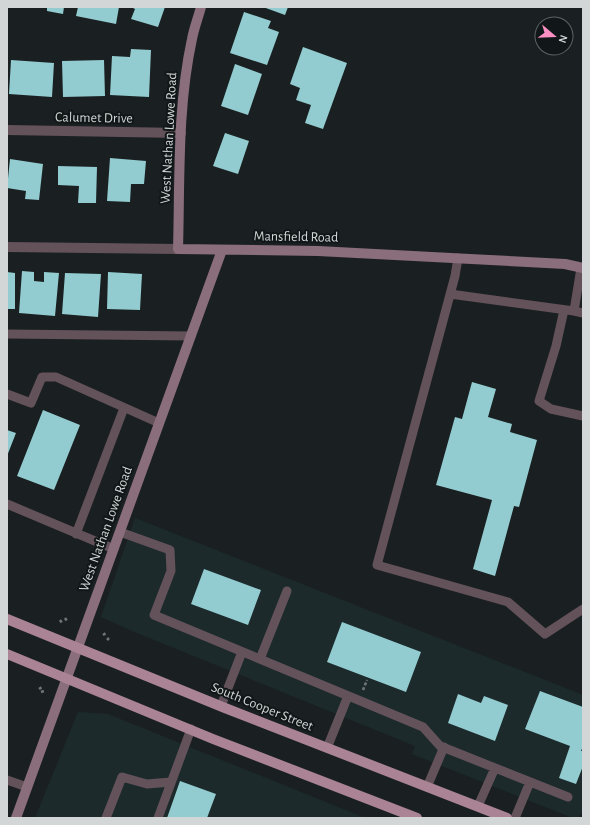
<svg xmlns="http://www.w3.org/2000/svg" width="590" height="825" font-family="'Alegreya Sans',sans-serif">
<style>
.built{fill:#1c2a2b}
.building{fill:#92cbd0}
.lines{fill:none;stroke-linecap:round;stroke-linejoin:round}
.path{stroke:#707676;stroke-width:2.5;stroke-dasharray:3 2;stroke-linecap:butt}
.lane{stroke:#64525a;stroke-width:9}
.street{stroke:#64525a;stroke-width:10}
.secondary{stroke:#8b6e7b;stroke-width:10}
.primary{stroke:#aa8495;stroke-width:10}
.labels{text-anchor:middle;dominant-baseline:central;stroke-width:4;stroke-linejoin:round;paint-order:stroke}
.street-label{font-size:14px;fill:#d2d6d6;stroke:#111718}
</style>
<rect width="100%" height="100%" fill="#1a2021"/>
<path class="built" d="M135,518L583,695V814L581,813L579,818H573L412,754L415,746L137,633L101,617Z
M78,712L108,714L365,818H35Z"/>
<path class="building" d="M47,7H64L63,14L47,11Z
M78,7H119L116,24L76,16Z
M131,7H165L158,27L131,19L135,9Z
M263,7H288L285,15Z
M244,12L271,21L268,28L279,32L267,65L230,53Z
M303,47L347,63L323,129L305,123L311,105L296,100L300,88L290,84Z
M131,49L151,50L149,97L110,95L112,56L130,57Z
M11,60L54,63L52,97L9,94Z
M104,60L105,96L63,97L62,61Z
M235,64L262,74L248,115L221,106Z
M225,133L249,141L238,174L213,166Z
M110,158L146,161L144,184H131L130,202L107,201Z
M10,159L43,164L39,200L25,199L26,191L7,188Z
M58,166L97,167L96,203H78L79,186L58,185Z
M22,271L34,272V281L44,282V272L59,273L55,316L19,313Z
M7,272L15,273V309H7Z
M108,272L142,274L140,310L107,309Z
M65,273L101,274L98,317L62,314Z
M472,382L496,389L488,417L512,424L510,432L537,440L519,507L514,506L495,576L473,569L492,500L436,485L455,417L462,419Z
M43,410L80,425L54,490L17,476Z
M7,430L16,433L7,456Z
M204,569L261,590L248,625L191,604Z
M342,622L421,652L406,692L327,662Z
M540,691L583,707V746L581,751H583V766L576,784L559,778L570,746L525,729Z
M458,694L481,703L484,696L508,705L495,741L448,723Z
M180,781L216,794L207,818H167Z"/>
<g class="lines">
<path class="path" d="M65,618L67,621
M60,620L62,623
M103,635L106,633
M107,640L109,638
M39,689L42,687
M363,690L367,680
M41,692L44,691"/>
<path class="lane" d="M458,258L455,276L444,317L377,565L508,602L545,634L583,609
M581,268L574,311L583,313
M450,294L574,311
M564,310L556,346L539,401L551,409L583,416
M7,334L191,336
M7,394L31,403L42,377H56L159,423
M7,504L114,549
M120,532L170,550L171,571L154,615L423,727L440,746L568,797
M76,534L124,408
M260,659L287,591
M221,706L242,652
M327,748L348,696
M7,780L27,787
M427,787L444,747
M478,806L495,768
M106,818L122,777L147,784L171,782
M158,818L191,729
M515,818L530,782"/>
<path class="street" d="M7,130L181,133
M7,247L178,249"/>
<path class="secondary" d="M201,7C198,18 194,28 192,39C177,108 180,180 178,249L318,251L565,264L583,268
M16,818L222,250"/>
<path class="primary" d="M7,619L225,708L507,818
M7,654L213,739L417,818"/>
</g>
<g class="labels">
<g class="street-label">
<text transform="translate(94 118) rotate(1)">Calumet Drive</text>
<text transform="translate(169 138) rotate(-87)">West Nathan Lowe Road</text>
<text transform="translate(296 237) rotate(1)">Mansfield Road</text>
<text transform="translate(106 529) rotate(-70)">West Nathan Lowe Road</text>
<text transform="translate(262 707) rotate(22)">South Cooper Street</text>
</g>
</g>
<rect width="590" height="825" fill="none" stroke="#d2d6d6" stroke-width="16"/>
<g transform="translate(554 36) rotate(109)"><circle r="19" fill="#111718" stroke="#5e6364"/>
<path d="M0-3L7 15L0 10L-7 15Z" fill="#fb8fc4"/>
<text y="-6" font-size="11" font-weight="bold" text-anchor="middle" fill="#d2d6d6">N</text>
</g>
</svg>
